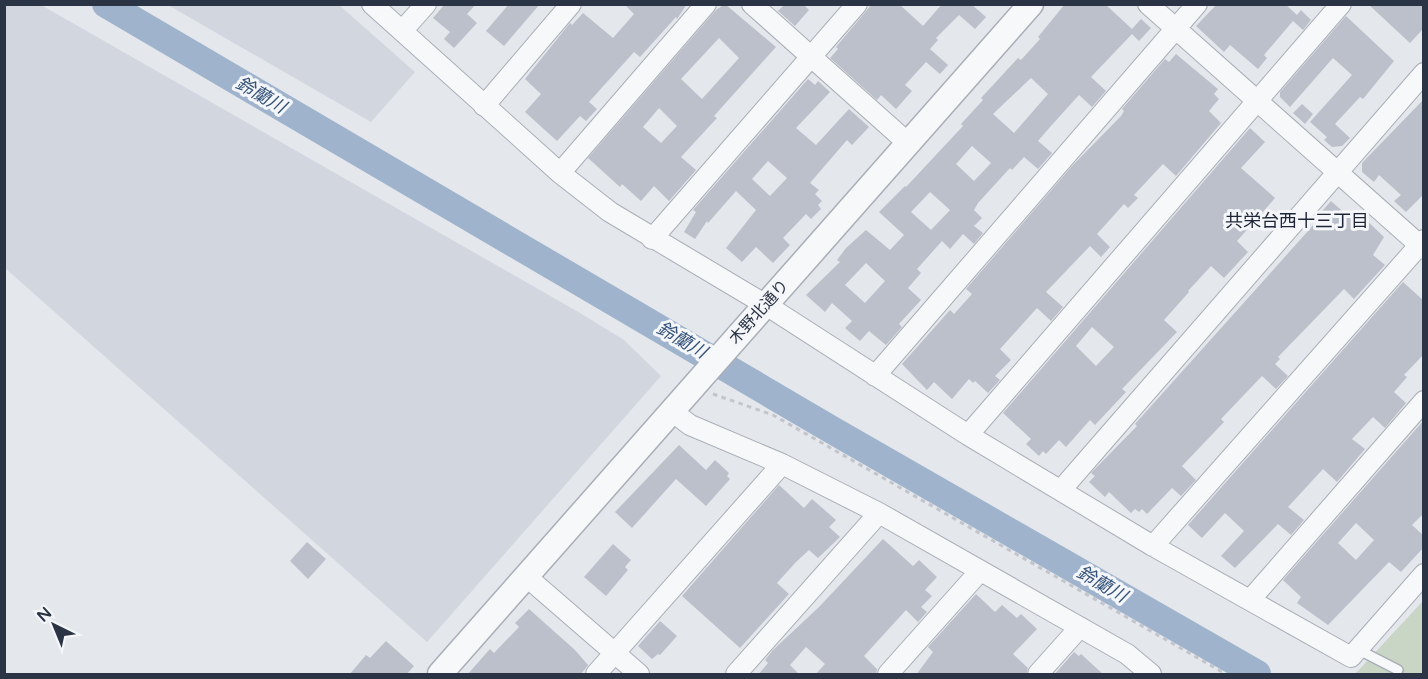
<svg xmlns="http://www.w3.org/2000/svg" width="1428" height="679" font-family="'Varela Round','Noto Sans JP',sans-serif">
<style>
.built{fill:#d2d6de}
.green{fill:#c9d6c5}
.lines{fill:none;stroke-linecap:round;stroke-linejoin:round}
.river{stroke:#9fb4cc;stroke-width:28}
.building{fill:#bbc0ca;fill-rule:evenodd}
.service-casing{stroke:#a9aeb7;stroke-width:12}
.minor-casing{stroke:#a9aeb7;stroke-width:22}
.tertiary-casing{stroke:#a9aeb7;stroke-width:27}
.path{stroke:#c2c5cb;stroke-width:3;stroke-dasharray:4.5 4.5;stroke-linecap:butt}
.service{stroke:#f7f8fa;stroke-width:9}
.minor{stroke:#f7f8fa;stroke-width:20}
.tertiary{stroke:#f7f8fa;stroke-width:24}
.labels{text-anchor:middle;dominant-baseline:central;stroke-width:6;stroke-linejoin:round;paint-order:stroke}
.street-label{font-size:16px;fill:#2b3445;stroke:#f4f6f9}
.water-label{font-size:18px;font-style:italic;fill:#34527a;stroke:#f4f6f9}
.neighbourhood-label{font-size:18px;fill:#1d2536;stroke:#f4f6f9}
</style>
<rect width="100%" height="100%" fill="#e4e7ec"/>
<path class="built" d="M5,4L41,5L580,313L624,340L661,376L427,642L5,268Z
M168,5H339L415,72L371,122Z"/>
<path class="green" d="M1423,601V674H1355Z"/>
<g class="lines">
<path class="river" d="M106,4L832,430L1257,674"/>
</g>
<path class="building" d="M445,4H476L467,14L477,23L454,48L444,39L450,32L433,18Z
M509,4H540L504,46L486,31Z
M624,4H687L677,19L676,17L640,57L634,52L589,102L597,109L586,121L580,116L557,141L525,112L541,94L525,79L570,23L572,25L583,13L613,38L634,14Z
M725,4L776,47L714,116L717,118L681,157L696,170L669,201L654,186L641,201L622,184L620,187L588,158L716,10ZM719,38L739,58L702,99L681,79ZM659,108L677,126L661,143L643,127Z
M785,4H803L809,10L795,26L778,11Z
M872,4H899L923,26L942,4H971L986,17L975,29L959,15L936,38L938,40L930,49L948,65L940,74L926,62L905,85L912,91L896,109L881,95L877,100L830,58L838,49L836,47Z
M1065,4H1105L1132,29L1141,19L1151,28L1139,41L1132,34L1091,77L1106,91L1092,107L1079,95L1050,127L1038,141L1052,153L1038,169L1024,157L1012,170L1010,168L978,203L974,210L982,218L974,226L983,233L974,244L963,234L950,249L942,241L917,269L921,273L908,288L921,300L899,324L902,327L886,345L869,331L860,341L845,328L852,321L832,303L825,312L806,295L840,262L837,260L846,248L866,230L890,250L904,235L879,212L905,186L906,187L963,126L961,124L983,100L981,98L1018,58L1021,60L1040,39L1038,37ZM1031,78L1048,94L1014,133L993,114ZM972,146L991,163L974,181L956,164ZM930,192L950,210L931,230L911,212ZM866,263L885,281L865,303L845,285Z
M1217,4H1285L1297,15L1301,10L1311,20L1303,30L1293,21L1264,55L1267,58L1258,69L1230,45L1224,52L1196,26Z
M1368,4H1424V28L1410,43Z
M1346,16L1394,61L1363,99L1360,97L1335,124L1350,138L1342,146L1332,147L1324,140L1327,137L1310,122L1352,75L1333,58L1290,107L1280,97V92Z
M1176,54L1218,89L1214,94L1219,99L1209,111L1221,123L1176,176L1163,164L1134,195L1138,198L1128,208L1124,204L1097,234L1110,247L1101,257L1090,246L1046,292L1063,307L1051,321L1037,308L1000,349L1011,360L995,376L1000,380L988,393L975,381L973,383L969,379L952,399L934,382L927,390L902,364L950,310L954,314L972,294L966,289L1073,165L1121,116L1124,111L1122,109L1165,59L1169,62Z
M808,79L815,85L818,81L830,92L796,128L816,145L849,109L869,127L852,145L847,140L810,183L819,190L815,194L822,201L818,205L821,209L811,219L806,214L783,238L790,245L773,263L756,247L742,262L726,248L756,210L736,191L708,223L707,221L695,239L684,232L696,212L693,210ZM768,161L787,178L770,196L752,179Z
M1424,99V194L1406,212L1394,201L1401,195L1379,175L1374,182L1362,172V163Z
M1302,104L1313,114L1305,124L1293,113Z
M1250,128L1265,142L1241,168L1275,198L1237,241L1248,252L1224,278L1211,266L1188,291L1189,292L1164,320L1177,332L1122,389L1126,392L1095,425L1090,420L1066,447L1059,440L1046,454L1043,451L1039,456L1026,444L1031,439L1003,413ZM1092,327L1114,347L1096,366L1076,346Z
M1331,201L1355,222L1361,215L1384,237L1373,255L1385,265L1354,299L1344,289L1278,357L1280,359L1275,364L1288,376L1276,389L1262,376L1221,419L1224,422L1182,466L1196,480L1181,496L1172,488L1147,514L1142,509L1139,512L1135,509L1131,513L1109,492L1105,497L1089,482L1095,476L1091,473L1137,426L1135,424L1317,221L1315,219Z
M1403,282L1424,301V354L1404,375L1407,377L1394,392L1406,403L1385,428L1373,417L1352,439L1365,449L1337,482L1323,469L1288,507L1304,520L1291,535L1278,524L1235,568L1221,556L1244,531L1225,513L1202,538L1188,525Z
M1424,420V513L1412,525L1424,536V547L1401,572L1389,562L1328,625L1297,603L1301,597L1283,580ZM1356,523L1374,540L1356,560L1338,543Z
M679,445L706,470L715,460L729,473L727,476L730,479L706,506L676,479L632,528L615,512Z
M779,485L804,508L812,499L836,520L829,527L840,537L818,558L809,550L796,562L777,583L789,594L740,648L682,596Z
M883,539L913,566L919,560L937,577L925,590L932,596L921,607L927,612L918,622L906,610L864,656L877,669L876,675H815L825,664L806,647L790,665L800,675H758L768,663L765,660L773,650L819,607Z
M307,542L326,559L308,579L290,561Z
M613,544L631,560L625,567L628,570L606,596L584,577Z
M976,594L995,612L1002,605L1017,618L1021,614L1037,629L1013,654L1028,668L1026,675H916L933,652L928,647Z
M529,609L575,650L588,665L586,668L580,675H467L490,649L494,653L519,627L515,623Z
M660,621L677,636L660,655L658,654L652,659L638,646Z
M386,641L414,666L406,675H349L366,655L370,658Z
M1074,652L1079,656L1081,654L1104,675H1054Z"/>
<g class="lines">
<g class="service-casing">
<path id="service" d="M1357,649L1398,670"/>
</g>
<g class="minor-casing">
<path id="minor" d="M372,4L560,173L610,212L766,305L968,435L1153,546L1351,657L1424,574
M752,4L909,144
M1148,4L1424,249
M402,31L426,4
M484,106L571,4
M560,173L706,4
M652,239L857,4
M875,376L1197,4
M673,412L690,425L782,464L879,513L1127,654L1151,674
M968,435L1341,4
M1061,490L1424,73
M1153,546L1424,240
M527,577L639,674
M1250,600L1424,401
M596,674L782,464
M736,674L879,513
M888,674L980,571
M1038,674L1080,627"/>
</g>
<g class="tertiary-casing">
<path id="tertiary" d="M440,674L1031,4"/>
</g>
<path class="path" d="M713,394L773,415L1226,674"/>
<use href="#service" class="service"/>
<use href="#minor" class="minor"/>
<use href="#tertiary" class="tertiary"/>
</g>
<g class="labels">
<g class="street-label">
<text transform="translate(759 312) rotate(-48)">木野北通り</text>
</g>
<g class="water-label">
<text transform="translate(261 95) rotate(30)">鈴蘭川</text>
<text transform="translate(682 340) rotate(30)">鈴蘭川</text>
<text transform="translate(1102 584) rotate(30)">鈴蘭川</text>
</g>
<g class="neighbourhood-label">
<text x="1297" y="221">共栄台西十三丁目</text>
</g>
</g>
<rect width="1428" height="679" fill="none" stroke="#2b3445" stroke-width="12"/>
<g transform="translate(54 625) rotate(317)" stroke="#f4f6f9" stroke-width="4.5" paint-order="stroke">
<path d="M0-4.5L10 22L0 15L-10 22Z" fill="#2b3445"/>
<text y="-9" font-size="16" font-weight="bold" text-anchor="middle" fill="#2b3445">N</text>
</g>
</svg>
